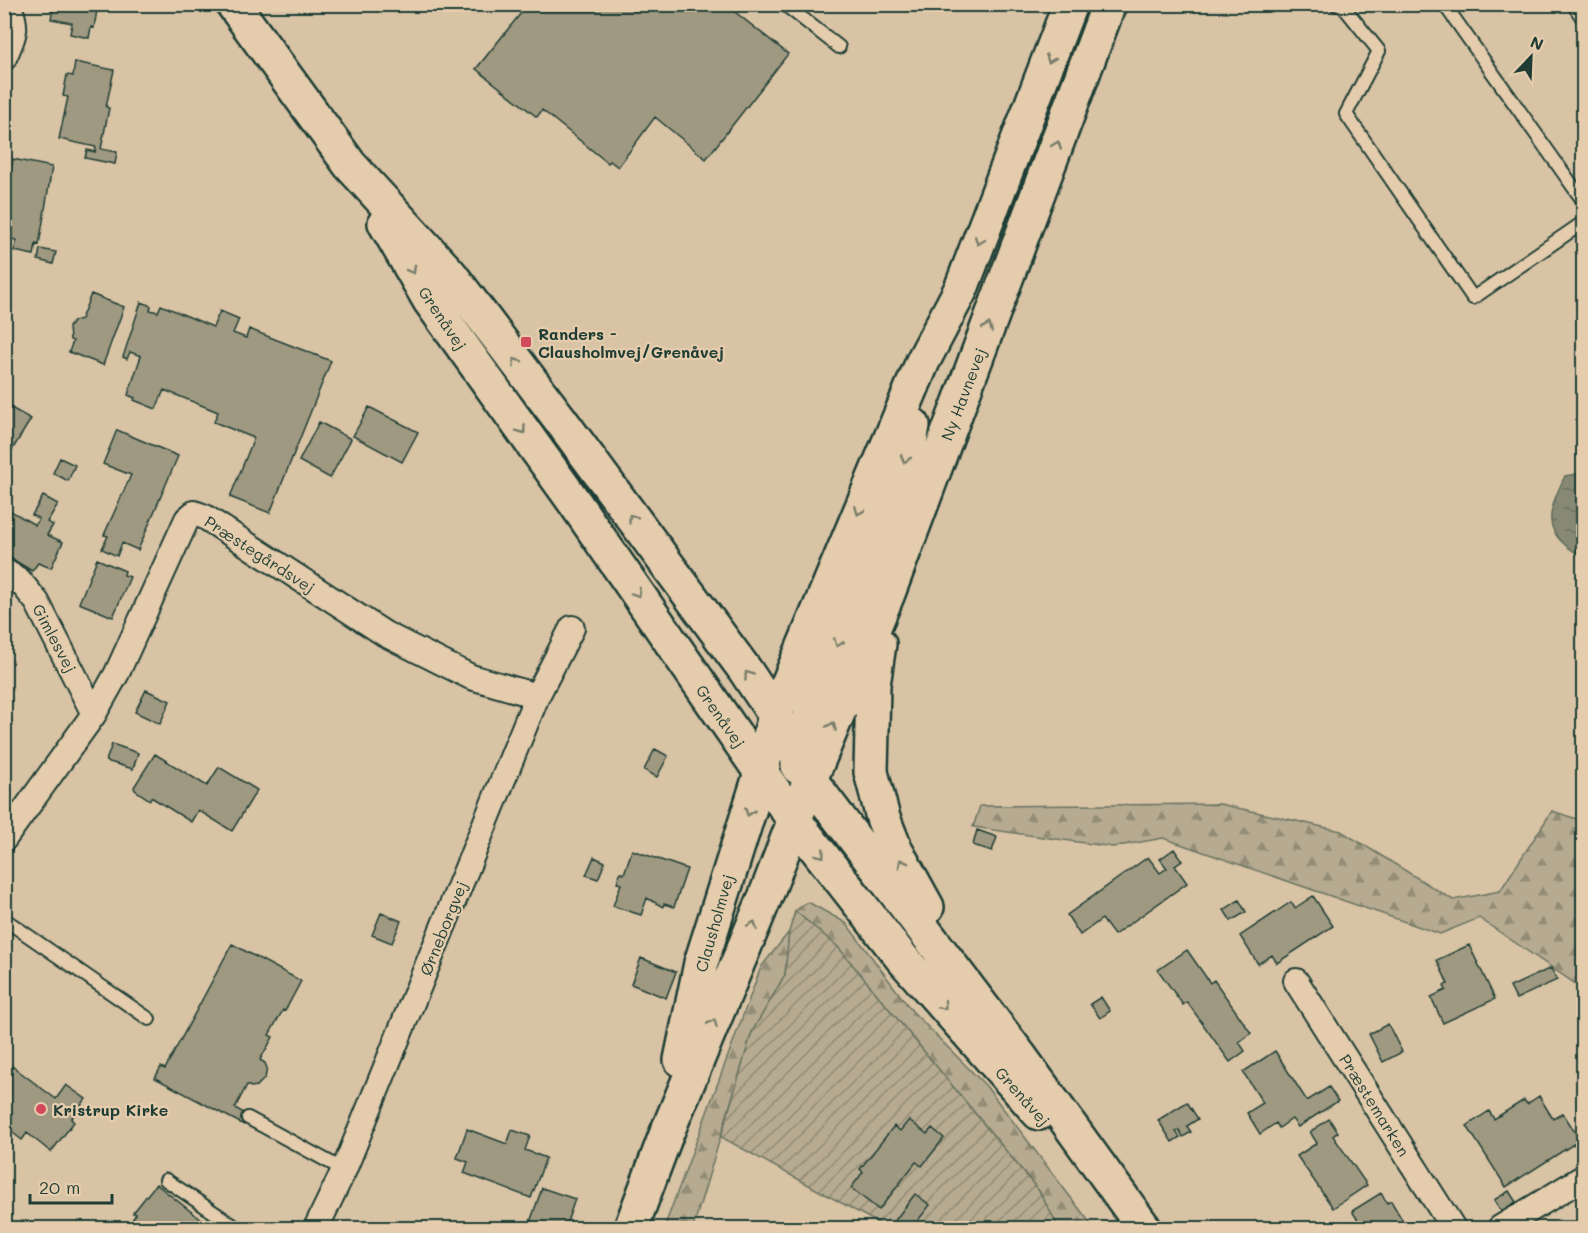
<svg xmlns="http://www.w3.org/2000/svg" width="1588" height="1233" font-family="Mali,sans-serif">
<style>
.forest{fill:url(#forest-firs);stroke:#6a7462;stroke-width:1.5}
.garden{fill:url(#garden-furrows);stroke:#6a7462;stroke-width:1.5}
.water{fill:url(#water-ripples);stroke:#5d6b5a;stroke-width:1.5}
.building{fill:#9f9981;stroke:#1f3d34;stroke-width:1.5}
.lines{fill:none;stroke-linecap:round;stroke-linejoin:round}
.lane-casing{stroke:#1f3d34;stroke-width:16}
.street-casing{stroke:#1f3d34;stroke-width:28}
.secondary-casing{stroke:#1f3d34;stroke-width:38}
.lane{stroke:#e4ccac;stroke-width:12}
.street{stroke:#e4ccac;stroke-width:24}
.secondary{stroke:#e4ccac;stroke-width:33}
.oneway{stroke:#787d6a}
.poi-dot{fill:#d1495b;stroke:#e4ccac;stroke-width:2}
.labels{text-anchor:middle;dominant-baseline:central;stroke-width:4.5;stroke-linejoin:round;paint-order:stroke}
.street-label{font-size:16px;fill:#1f3d34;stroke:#e4ccac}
.poi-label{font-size:16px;font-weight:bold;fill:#1f3d34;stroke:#e4ccac;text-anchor:start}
</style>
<defs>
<pattern id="forest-firs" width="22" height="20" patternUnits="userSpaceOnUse" patternTransform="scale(1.5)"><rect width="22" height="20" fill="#b6aa90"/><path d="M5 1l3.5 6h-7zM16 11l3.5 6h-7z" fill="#938c76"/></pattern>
<pattern id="garden-furrows" width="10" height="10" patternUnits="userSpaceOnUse" patternTransform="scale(1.5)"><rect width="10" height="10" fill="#b6aa90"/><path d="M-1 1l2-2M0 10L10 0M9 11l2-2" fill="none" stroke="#938c76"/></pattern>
<pattern id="water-ripples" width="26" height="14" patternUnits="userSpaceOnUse" patternTransform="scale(1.5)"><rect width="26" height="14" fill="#878974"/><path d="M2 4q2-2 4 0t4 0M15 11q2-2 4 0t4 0" fill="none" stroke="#6e7160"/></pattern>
</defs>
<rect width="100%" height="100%" fill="#d8c3a5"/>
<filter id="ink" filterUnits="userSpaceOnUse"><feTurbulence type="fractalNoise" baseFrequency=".0167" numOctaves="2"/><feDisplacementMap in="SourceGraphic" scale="12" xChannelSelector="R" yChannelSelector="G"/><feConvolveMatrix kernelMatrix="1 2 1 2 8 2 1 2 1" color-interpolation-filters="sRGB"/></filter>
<g filter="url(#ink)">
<path class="forest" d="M1220,804L1341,831L1453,900L1500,891L1552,811L1583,821V989L1479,918L1440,934L1163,838L1113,847L973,827L980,806Z
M808,902L846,923L912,1011L986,1086L1094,1228H1059L1039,1191L838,947L795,911Z
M789,932L785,975L752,1032L693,1228H664L761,967Z"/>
<path class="garden" d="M795,911L838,947L1039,1191L1059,1228H887L721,1137L752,1032L785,975L789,932Z"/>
<path class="water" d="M1583,473H1584L1583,557C1541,534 1546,515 1565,476Z"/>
<path class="building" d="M54,4H98L94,28L91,27L89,38L70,34L72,23L51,19Z
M510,4H729L732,6L730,8L788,54L706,159L655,117L618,167L610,161L608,163L542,110L537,117L476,69L521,13Z
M75,62L114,70L106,107L109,108L101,149L117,152L115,164L85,158L87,150L95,152L96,147L59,139L68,97L63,96L67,75L73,76Z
M13,159L52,167L39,245L36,244L34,255L14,251L17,240L4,238V181L7,171L10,173Z
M40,249L56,252L53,264L38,260Z
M91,294L124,307L103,365L69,352L73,341L70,340L69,327L74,321L81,319Z
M141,302L151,306L150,310L158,312L161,305L213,327L220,311L239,319L233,333L246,338L249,329L331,361L270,513L230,497L254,438L214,422L218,412L164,390L156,409L134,400L135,398L128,395L141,356L130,352L127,359L123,357Z
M4,404L31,419L4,463Z
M369,407L418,432L402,462L353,436Z
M319,422L351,439L330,478L299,461Z
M117,430L178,456L138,550L122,543L117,556L102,549L108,536L104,535L131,475L103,464Z
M60,458L75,465L68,481L53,473Z
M43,496L58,504L47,522L53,525L47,535L63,542L51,568L38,563L32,571L4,554V507L35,525L39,519L32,515Z
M97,559L125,571L124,575L130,577L113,617L79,603Z
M146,690L170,701L160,724L135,712Z
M112,744L138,753L133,769L106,761Z
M655,749L668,756L657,777L644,770Z
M155,754L207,786L219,767L257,790L232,831L198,810L191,822L151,797L150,800L135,790L134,787Z
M977,830L997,837L992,851L973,845Z
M1174,849L1182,861L1175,866L1187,883L1114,935L1102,919L1080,935L1067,915L1148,857L1160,873L1167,868L1160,859Z
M632,850L687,869L674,907L664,904L663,907L647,898L641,915L613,906L621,884L617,883L620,872L624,874Z
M594,857L605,862L598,879L586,875Z
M1313,896L1333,926L1277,963L1272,955L1258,964L1240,936L1291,902L1295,908Z
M1239,900L1246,912L1231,921L1224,910Z
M381,913L401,921L392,943L372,935Z
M232,944L301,981L285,1011L283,1010L269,1035L273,1037L260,1060L265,1063L267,1068L265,1078L257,1086L251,1087L247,1085L235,1108L249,1116L244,1125L155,1078L161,1067L165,1069Z
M1469,945L1495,999L1443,1023L1431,997L1446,990L1444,985L1448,984L1437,960Z
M1187,950L1210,983L1214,980L1251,1033L1239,1042L1245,1051L1230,1062L1187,1002L1183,1005L1158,970Z
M641,958L676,972L666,998L631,984Z
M1551,968L1557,980L1516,999L1510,987Z
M1101,997L1110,1011L1100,1018L1090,1004Z
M1388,1024L1402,1052L1383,1062L1369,1034Z
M1275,1051L1307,1101L1329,1087L1338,1101L1298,1127L1292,1119L1279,1128L1276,1123L1260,1134L1247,1113L1263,1103L1243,1072Z
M4,1060L56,1099L66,1085L86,1099L71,1119L74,1122L51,1152L27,1133L22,1140L4,1126Z
M1539,1096L1553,1119L1563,1113L1580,1140L1506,1187L1467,1126L1489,1111L1494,1119L1524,1100L1527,1104Z
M1187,1102L1198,1119L1187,1126L1191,1132L1183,1137L1179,1130L1176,1132L1180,1137L1172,1142L1158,1120Z
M1329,1119L1338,1132L1333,1136L1367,1185L1333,1208L1297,1156L1317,1143L1310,1132Z
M909,1120L927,1134L932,1128L944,1138L922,1166L916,1162L879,1210L851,1188L863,1172L860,1169L894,1126L900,1131Z
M467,1129L507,1144L512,1130L530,1136L525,1150L546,1158L531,1198L464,1173L468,1162L457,1158Z
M156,1184L212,1228H154L145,1220L137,1228L130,1223L136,1214L133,1213Z
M542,1188L575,1199L565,1228H528Z
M1509,1191L1516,1202L1501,1211L1494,1200Z
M1381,1193L1387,1203L1391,1201L1407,1228H1363L1352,1211Z
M915,1194L930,1205L912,1228H899L893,1223Z"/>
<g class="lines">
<g class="lane-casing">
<path id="lane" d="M784,4L839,47
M1335,4L1343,6L1379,51L1346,114L1473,298L1584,222
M1444,4L1584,202
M1573,4L1584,20
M4,919L149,1019
M248,1118L344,1170
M166,1180L237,1228"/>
</g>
<g class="street-casing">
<path id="street" d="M4,58C14,35 19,29 8,4
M4,571L19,580L37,602L94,714
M4,839L94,714L117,673L187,519L194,513L205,517L385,634L471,677L537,696
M1296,981L1453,1228
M316,1228L344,1170L537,696L572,628
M1500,1228L1584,1177"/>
</g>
<g class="secondary-casing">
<path id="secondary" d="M233,4L350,165L450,274L559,418L745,670L775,715L810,780L1019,1055L1144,1228
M385,223L430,301L575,503L794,820L902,958L1039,1113
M879,644L873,685L871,772L883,818L896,851L927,907
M798,767V756L817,694L879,536L910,443L913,425
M681,1060L701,963L761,773L775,715L923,361L961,289L1070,4
M631,1228L666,1135L766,895L810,780L887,596L1109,4"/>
</g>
<use href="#lane" class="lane"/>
<use href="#street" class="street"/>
<use href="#secondary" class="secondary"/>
</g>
<defs><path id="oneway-chevron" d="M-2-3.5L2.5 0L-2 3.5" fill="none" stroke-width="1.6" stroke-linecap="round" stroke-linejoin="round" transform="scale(1.5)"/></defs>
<g class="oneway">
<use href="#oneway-chevron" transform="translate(1050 59) rotate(111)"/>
<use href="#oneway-chevron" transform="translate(1057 145) rotate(-69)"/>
<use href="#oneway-chevron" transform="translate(979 241) rotate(111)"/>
<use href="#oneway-chevron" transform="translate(412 270) rotate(60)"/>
<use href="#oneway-chevron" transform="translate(988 327) rotate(-69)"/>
<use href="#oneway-chevron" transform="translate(516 362) rotate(-127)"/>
<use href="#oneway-chevron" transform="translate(522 430) rotate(54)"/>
<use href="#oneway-chevron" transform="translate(905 459) rotate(108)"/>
<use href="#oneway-chevron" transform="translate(859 511) rotate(112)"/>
<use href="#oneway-chevron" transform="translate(632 518) rotate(-126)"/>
<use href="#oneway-chevron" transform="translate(637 593) rotate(56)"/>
<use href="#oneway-chevron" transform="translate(838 643) rotate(111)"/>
<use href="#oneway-chevron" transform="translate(748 675) rotate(-125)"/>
<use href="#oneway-chevron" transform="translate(832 726) rotate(-67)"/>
<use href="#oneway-chevron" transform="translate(749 812) rotate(108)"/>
<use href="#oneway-chevron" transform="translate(821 854) rotate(52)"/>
<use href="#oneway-chevron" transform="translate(902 863) rotate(-118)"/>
<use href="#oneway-chevron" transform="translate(753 925) rotate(-67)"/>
<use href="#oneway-chevron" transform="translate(943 1006) rotate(49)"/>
<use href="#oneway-chevron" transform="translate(713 1023) rotate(-68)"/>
</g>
</g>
<g class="poi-dot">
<rect x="520" y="336" width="12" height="12" rx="3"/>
<circle cx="41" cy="1109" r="6"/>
</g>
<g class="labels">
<g class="street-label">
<text transform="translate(443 318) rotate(56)">Grenåvej</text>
<text transform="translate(963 394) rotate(-69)">Ny Havnevej</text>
<text transform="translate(260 554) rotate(33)">Præstegårdsvej</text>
<text transform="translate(55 638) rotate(62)">Gimlesvej</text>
<text transform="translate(721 716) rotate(55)">Grenåvej</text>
<text transform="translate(714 923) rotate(-74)">Clausholmvej</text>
<text transform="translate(443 928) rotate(-68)">Ørneborgvej</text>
<text transform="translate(1023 1096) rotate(48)">Grenåvej</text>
<text transform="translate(1375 1105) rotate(58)">Præstemarken</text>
</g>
<g class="poi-label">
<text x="538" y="333">Randers -<tspan x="538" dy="18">Clausholmvej/Grenåvej</tspan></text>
<text x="53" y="1109">Kristrup Kirke</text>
</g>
</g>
<rect width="1588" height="1233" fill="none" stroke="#e4ccac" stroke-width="24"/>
<rect x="12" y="12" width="1564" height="1209" fill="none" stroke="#1f3d34" stroke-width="2" filter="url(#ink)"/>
<g transform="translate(1531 57) rotate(23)" stroke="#e4ccac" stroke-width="4.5" paint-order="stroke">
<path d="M0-4.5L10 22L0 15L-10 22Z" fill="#1f3d34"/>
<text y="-9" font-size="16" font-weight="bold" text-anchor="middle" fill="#1f3d34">N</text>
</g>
<path d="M30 1194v9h82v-9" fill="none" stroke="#1f3d34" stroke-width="3"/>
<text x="39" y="1194" font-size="18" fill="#1f3d34" stroke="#e4ccac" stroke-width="4.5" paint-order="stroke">20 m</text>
</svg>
